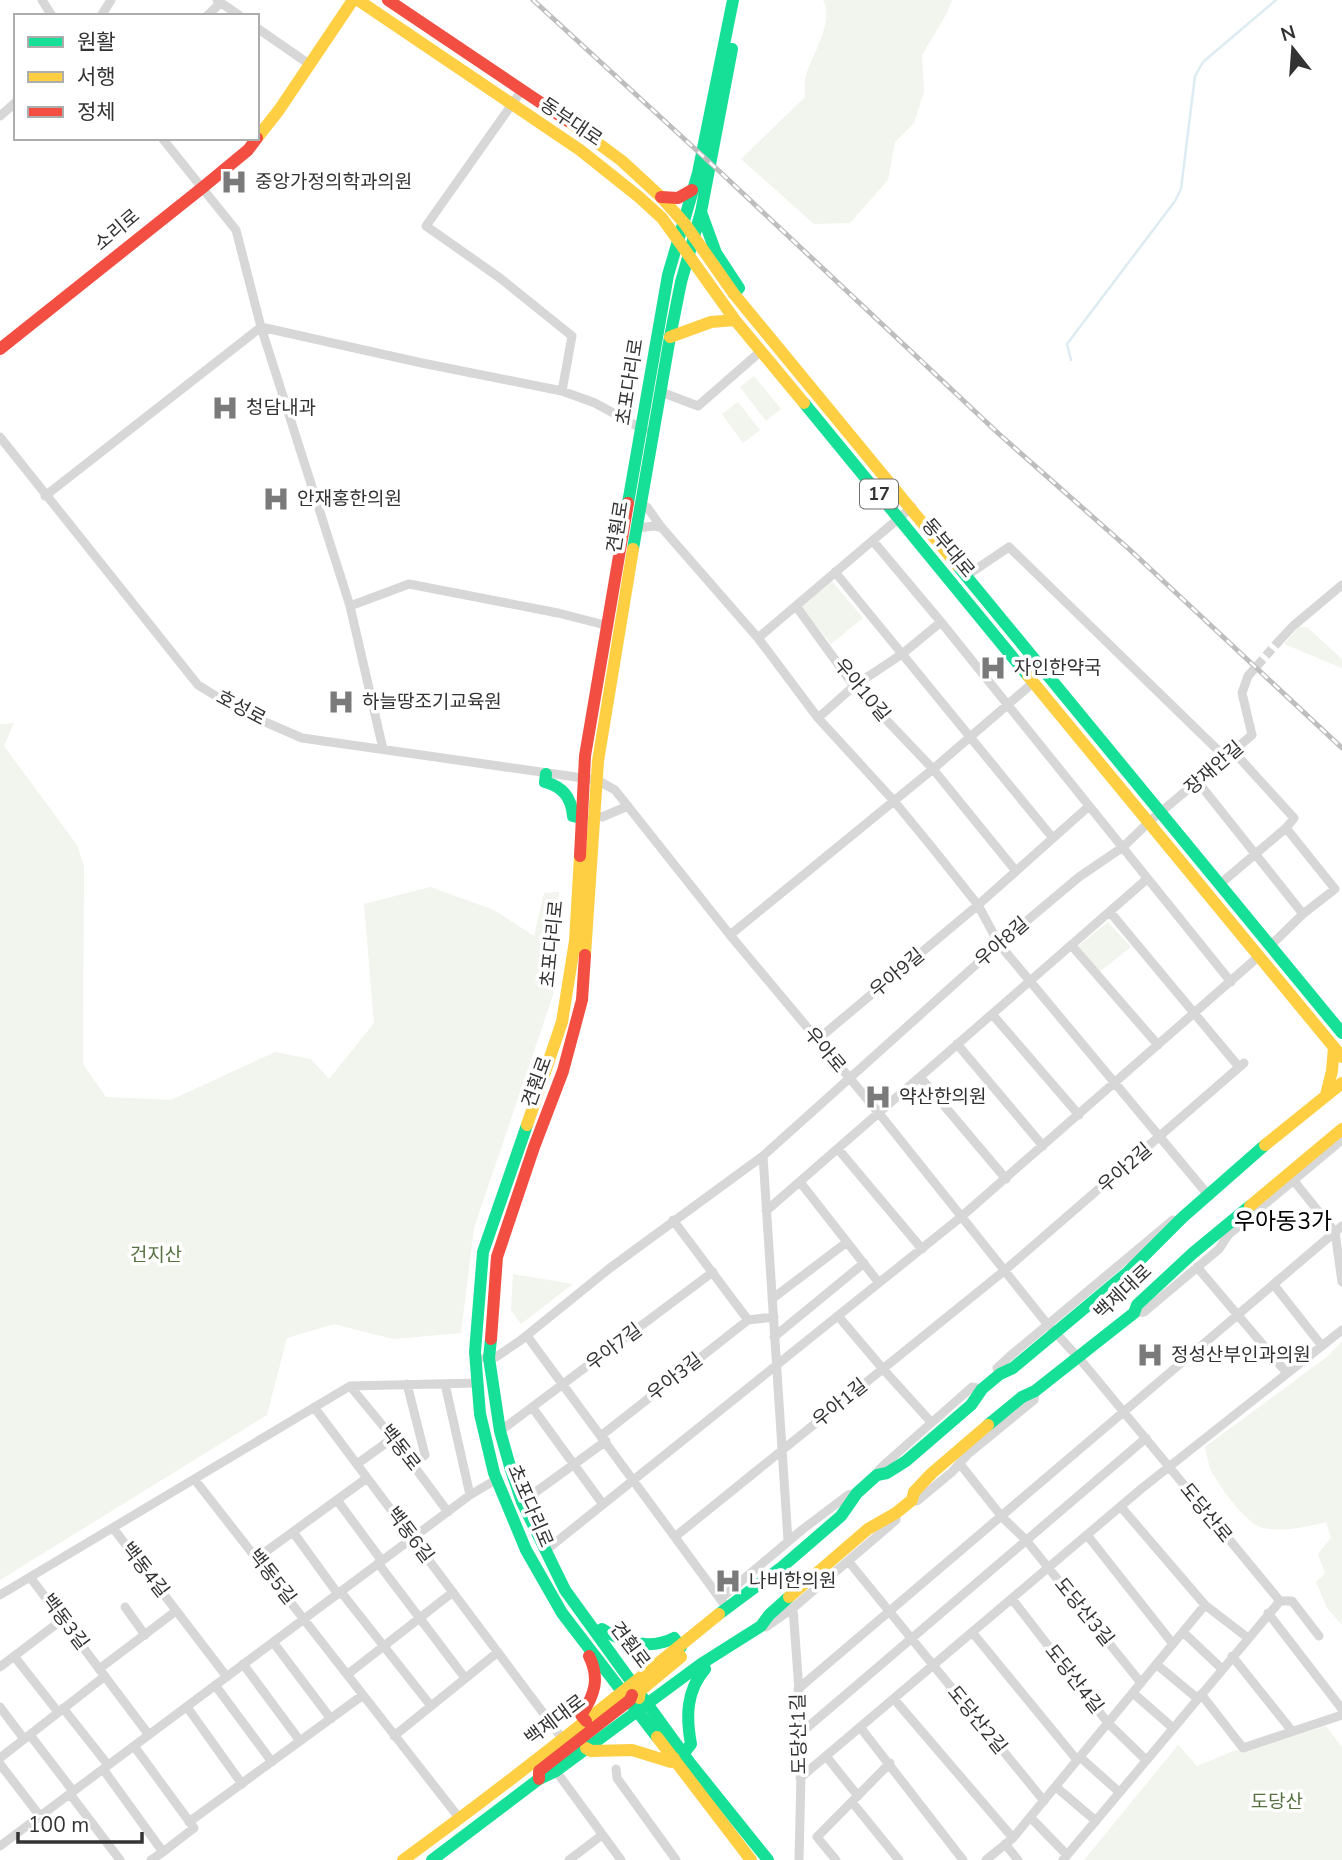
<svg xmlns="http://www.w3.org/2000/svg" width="1342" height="1860" font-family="'Nunito Sans','Noto Sans KR',sans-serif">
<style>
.green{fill:#f1f5ed}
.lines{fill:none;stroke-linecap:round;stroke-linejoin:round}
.stream{stroke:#ddebf3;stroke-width:2.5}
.street-tunnel{stroke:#d6d6d6;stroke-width:9;stroke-dasharray:9 4.5;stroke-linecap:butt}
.street{stroke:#d7d7d7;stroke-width:9}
.fast{stroke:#16e098;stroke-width:12}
.slow{stroke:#ffcf43;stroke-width:12}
.jam{stroke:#f24e42;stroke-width:12}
.rail-casing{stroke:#bebebe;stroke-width:5}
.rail{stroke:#fff;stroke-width:2.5;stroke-dasharray:8;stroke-linecap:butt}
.labels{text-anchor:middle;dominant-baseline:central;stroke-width:7;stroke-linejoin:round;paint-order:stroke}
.shield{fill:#fff;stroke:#707070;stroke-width:2}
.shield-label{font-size:18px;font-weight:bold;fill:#333}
.street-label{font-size:19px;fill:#333;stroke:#fff}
.poi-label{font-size:19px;fill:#333;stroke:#fff;text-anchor:start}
.park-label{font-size:19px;fill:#56703f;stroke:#fff}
.quarter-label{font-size:23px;fill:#000;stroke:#fff}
</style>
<rect width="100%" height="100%" fill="#fff"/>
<path class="green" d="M823,0H952L947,13L922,55L924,92L914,123L895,142L888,180L850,223L814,224L741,159L805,97C805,90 804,82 806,75C812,55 835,20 823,0Z
M754,376L781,409L766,421L740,387Z
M738,402L760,430L743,443L722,414Z
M831,580L863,618L831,644L800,606Z
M1299,627H1307L1342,659V668L1284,644Z
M14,723L4,746L77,845L84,866L83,1064L106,1097L171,1100L275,1052L311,1059L329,1079L374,1023L364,904L430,887L494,910L534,936L544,893L559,892L554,992L474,1228L461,1333L393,1339L334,1324L287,1338L267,1415L0,1580V724Z
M1108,922L1131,947L1099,972L1078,946Z
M513,1274L573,1284L521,1324L511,1310Z
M1342,1341V1625L1327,1608L1316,1582L1325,1573L1318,1554L1331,1538L1326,1522C1308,1527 1278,1533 1260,1527C1244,1521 1217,1484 1210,1468C1208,1461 1206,1454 1205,1447L1328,1356Z
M1326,1726L1342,1747V1860H1084L1178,1745L1197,1766L1236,1750L1243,1752Z"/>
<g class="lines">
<path class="stream" d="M1071,360L1067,344L1175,201L1181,189L1195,76L1203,62L1276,0"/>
<path class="street-tunnel" d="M1248,676L1279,641"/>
<path class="street" d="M42,0L52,16
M217,0L240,16
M101,16L111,0
M207,16L221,2
M257,28L309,64
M522,90L426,226L500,278L572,336L562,391
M0,116L16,102
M162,138L236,230L261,327L350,606L383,749
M661,392L698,406L761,351
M0,437L198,685L242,712L302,738L597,780L615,790L730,935L878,1112L1044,1320L1084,1364L1280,1601
M45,496L261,327L422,363L562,391L595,403L644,430
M640,505L647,507L662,528L758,638L818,718L894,801L935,851L978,905L999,944L1209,1196
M637,528L654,526L662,528
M873,541L941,622L1231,982
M835,572L1052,837
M966,576L1009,547L1226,758
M350,606L409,584L558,613L609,626
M796,606L854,686L933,769L1015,870
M758,638L912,507
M1279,641L1293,626L1342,585
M818,718L854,686L902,654L941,622
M1198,782L1303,914
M594,815L602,817L628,806
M1220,884L1286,828L1294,818L1233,751
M1110,912L1239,1067
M730,935L933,769L1034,682
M1072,946L1158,1045
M1270,946L1303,914L1335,889L1286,828
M992,1014L1079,1115
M817,1040L978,905L1088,807
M957,1044L1043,1146
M920,1077L1006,1179
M838,1149L922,1249
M763,1156L788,1541
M1294,1181L1335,1232L1342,1282
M800,1182L879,1283
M766,1211L1147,879
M673,1220L748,1320L774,1317
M1197,1267L1287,1373
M1274,1285L1322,1346
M772,1299L847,1242
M1134,1313L1144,1312L1219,1249L1228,1235L1342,1140
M838,1316L883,1369L931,1422
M527,1336L727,1608
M774,1337L864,1263
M485,1358L496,1357L521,1340L610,1268L763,1156L999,944L1079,877L1123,847L1149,822L1252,735L1242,693L1248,676
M1000,1374L997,1368L1010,1356L1173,1220
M407,1384L425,1455L412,1464
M445,1384L470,1495
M350,1386L393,1438L448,1512
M314,1407L562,1738
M532,1407L602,1503
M500,1431L713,1272
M602,1435L748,1320
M357,1464L393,1438
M960,1464L1002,1517L1026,1540L1141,1683
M877,1475L879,1470L886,1463L972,1387L982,1389
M195,1480L460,1819
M337,1500L382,1561
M912,1500L917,1501L952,1472L968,1454L1034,1400L1035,1391
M522,1502L606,1441
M1121,1507L1205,1605L1248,1638
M113,1528L227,1677
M293,1532L338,1594
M1087,1535L1173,1644
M676,1536L1004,1271L1244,1063
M545,1551L961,1217L1258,957
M257,1558L367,1478
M849,1562L1044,1801
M378,1563L465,1678
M30,1577L149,1735
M341,1592L431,1706
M0,1595L350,1386L477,1383
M720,1599L803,1529L848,1495L857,1493
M1012,1599L1108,1723L1146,1760
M1280,1601H1292L1319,1636
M125,1607L145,1635
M793,1608L802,1732L799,1860
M1268,1613L1342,1709
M761,1626L766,1627L793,1608L889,1526L896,1520V1513
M972,1632L1077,1760
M1183,1632L1222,1669
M273,1642L331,1719
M14,1656L58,1712
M1232,1656L1292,1731
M243,1664L300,1741
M1156,1664L1197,1698
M0,1667L63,1619
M99,1669L176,1611
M348,1674L453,1592
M215,1685L272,1762
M798,1689L1342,1226
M1133,1693L1173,1728
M1201,1694L1243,1748L1342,1715
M894,1699L1013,1838
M0,1707L24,1739
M187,1707L242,1784
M63,1708L108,1765
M860,1727L963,1860
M802,1732L1146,1438
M30,1735L73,1791
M394,1736L498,1652
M134,1746L194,1828L163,1852
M826,1756L858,1796
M1080,1757L1119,1792
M0,1758L105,1676
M0,1764L40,1816
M103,1769L163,1852L151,1860
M616,1769L617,1778L676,1860
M556,1771L621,1860
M800,1778L1141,1489L1342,1330
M1056,1787L1096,1821
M70,1794L120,1860
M852,1802L899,1860
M1030,1817L1067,1855
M189,1822L363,1695
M1005,1844L1018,1860
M0,1846L470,1495L497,1479
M569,1860L602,1835
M836,1860L817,1837L890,1763
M986,1860L1013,1838L1205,1605
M1063,1860L1280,1601"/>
<path class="fast" d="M701,212L716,253L739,288L734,294
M804,403L1028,676
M628,503L668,275L698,173L733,0
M633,549L670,337L681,282L701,212L732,49
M957,565L1342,1033
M546,774L545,782C563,787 571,797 573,816L581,818
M527,1125L483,1252L475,1352L480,1414L494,1473L526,1550L562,1613L657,1737
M491,1339L489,1358L500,1431L511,1470L522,1502L565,1590L690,1763L768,1860
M988,1425L1022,1397L1035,1391L1134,1313L1137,1305L1193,1253L1250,1206
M719,1614L782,1567L841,1516L857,1493L877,1475L887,1473L906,1461L971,1405L982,1389L1000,1374L1013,1368L1128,1272L1183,1217L1265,1145
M596,1633L602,1629C623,1643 651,1650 674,1638L681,1647
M684,1753L691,1744C686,1717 686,1691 705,1669L704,1667
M432,1860L539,1779L556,1771L701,1664L761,1626L769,1615L789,1597"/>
<path class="slow" d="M358,0L580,150L639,197L662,218L735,320L804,403
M568,121L622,161L661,197L685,224L734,294L957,565
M257,138L279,110L353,0
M670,337L711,322L735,320
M1028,676L1342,1057
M585,955L598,761L633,549
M1326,1095L1332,1071L1334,1047
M527,1125L562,1022L575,941L580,856
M1265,1145L1342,1083
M1250,1206L1342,1129
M789,1597L868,1529L896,1513L912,1500L914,1492L932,1473L988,1425
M639,1698L640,1691L681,1657L676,1650
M657,1737L751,1860
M586,1748L591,1751L632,1750L671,1762L674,1758
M403,1860C511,1782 616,1698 719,1614"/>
<path class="jam" d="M388,0L568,121
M661,197L678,198L692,190
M0,349L202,188L248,150L257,138
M580,856L585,756L628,503
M491,1339L497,1257L534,1147L563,1071L582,1000L585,955
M586,1721L581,1715C595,1695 600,1678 589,1656
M539,1779V1771L630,1700L632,1695"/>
<g class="rail-casing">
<path id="rail" d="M533,0L718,170L999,434L1129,549L1342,748"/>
</g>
<use href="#rail" class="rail"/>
</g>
<defs>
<g id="hospital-bare" transform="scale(2.1)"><path d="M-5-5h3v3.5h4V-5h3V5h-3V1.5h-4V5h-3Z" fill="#7a7a7a" stroke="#fff" stroke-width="2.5" paint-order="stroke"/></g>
</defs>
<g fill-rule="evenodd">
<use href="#hospital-bare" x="234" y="182"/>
<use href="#hospital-bare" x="225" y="408"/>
<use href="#hospital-bare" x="276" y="499"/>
<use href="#hospital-bare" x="993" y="668"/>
<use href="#hospital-bare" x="341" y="702"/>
<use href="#hospital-bare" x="878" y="1097"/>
<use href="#hospital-bare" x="1150" y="1355"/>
<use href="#hospital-bare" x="728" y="1581"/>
</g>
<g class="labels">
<rect class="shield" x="860" y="479.5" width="38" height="29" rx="5"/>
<g class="shield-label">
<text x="879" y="494">17</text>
</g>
<g class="street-label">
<text transform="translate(571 122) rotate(34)">동부대로</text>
<text transform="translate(117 230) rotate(-40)">소리로</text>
<text transform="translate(630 382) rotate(-81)">초포다리로</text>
<text transform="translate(618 527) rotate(-81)">견훤로</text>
<text transform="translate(948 548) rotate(50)">동부대로</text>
<text transform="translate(862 690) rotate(50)">우아10길</text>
<text transform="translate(241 708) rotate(28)">호성로</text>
<text transform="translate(1214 768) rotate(-41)">장재안길</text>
<text transform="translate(1002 942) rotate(-41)">우아8길</text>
<text transform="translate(552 944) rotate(-84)">초포다리로</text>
<text transform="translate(897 973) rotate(-40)">우아9길</text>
<text transform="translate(825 1050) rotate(50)">우아로</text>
<text transform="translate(537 1082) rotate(-70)">견훤로</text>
<text transform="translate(1125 1168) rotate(-41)">우아2길</text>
<text transform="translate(1123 1292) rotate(-43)">백제대로</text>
<text transform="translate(614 1347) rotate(-37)">우아7길</text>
<text transform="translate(675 1377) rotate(-38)">우아3길</text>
<text transform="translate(840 1403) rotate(-39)">우아1길</text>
<text transform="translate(400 1448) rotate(52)">백동로</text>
<text transform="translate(530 1506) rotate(67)">초포다리로</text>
<text transform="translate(1206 1513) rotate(51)">도당산로</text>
<text transform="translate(410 1535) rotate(53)">백동6길</text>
<text transform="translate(145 1570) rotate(52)">백동4길</text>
<text transform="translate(272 1577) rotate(52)">백동5길</text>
<text transform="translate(1084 1612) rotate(51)">도당산3길</text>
<text transform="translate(65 1622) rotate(53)">백동3길</text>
<text transform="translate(630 1645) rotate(53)">견훤로</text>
<text transform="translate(1074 1679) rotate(52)">도당산4길</text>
<text transform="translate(555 1720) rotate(-37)">백제대로</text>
<text transform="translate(977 1720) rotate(51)">도당산2길</text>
<text transform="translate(799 1734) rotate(-91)">도당산1길</text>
</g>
<g class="poi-label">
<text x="255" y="182">중앙가정의학과의원</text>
<text x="246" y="408">청담내과</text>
<text x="297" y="499">안재홍한의원</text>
<text x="1014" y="668">자인한약국</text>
<text x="362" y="702">하늘땅조기교육원</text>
<text x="899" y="1097">약산한의원</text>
<text x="1171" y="1355">정성산부인과의원</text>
<text x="749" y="1581">나비한의원</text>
</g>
<g class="park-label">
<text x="156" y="1255">건지산</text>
<text x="1277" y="1802">도당산</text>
</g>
<g class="quarter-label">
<text x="1283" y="1221">우아동3가</text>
</g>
</g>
<rect x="14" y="14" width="245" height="126" fill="#ffffff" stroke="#adadad" stroke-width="2"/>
<rect x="28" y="37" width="35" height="10" fill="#16e098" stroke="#adadad" stroke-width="2"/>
<text x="77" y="49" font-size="21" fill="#333333">원활</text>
<rect x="28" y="72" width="35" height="10" fill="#ffcf43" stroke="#adadad" stroke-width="2"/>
<text x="77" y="84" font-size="21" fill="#333333">서행</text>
<rect x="28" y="107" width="35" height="10" fill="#f24e42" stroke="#adadad" stroke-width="2"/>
<text x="77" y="119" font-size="21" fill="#333333">정체</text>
<g transform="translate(1293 49) rotate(343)" stroke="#ffffff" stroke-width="5" paint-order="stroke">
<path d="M0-5L12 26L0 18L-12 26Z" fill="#333333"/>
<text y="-10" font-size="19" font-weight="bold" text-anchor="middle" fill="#333333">N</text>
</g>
<path d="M18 1832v10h124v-10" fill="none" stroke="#333333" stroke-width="3.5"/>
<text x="28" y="1832" font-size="21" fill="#333333" stroke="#ffffff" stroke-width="5" paint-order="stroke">100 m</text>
</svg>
